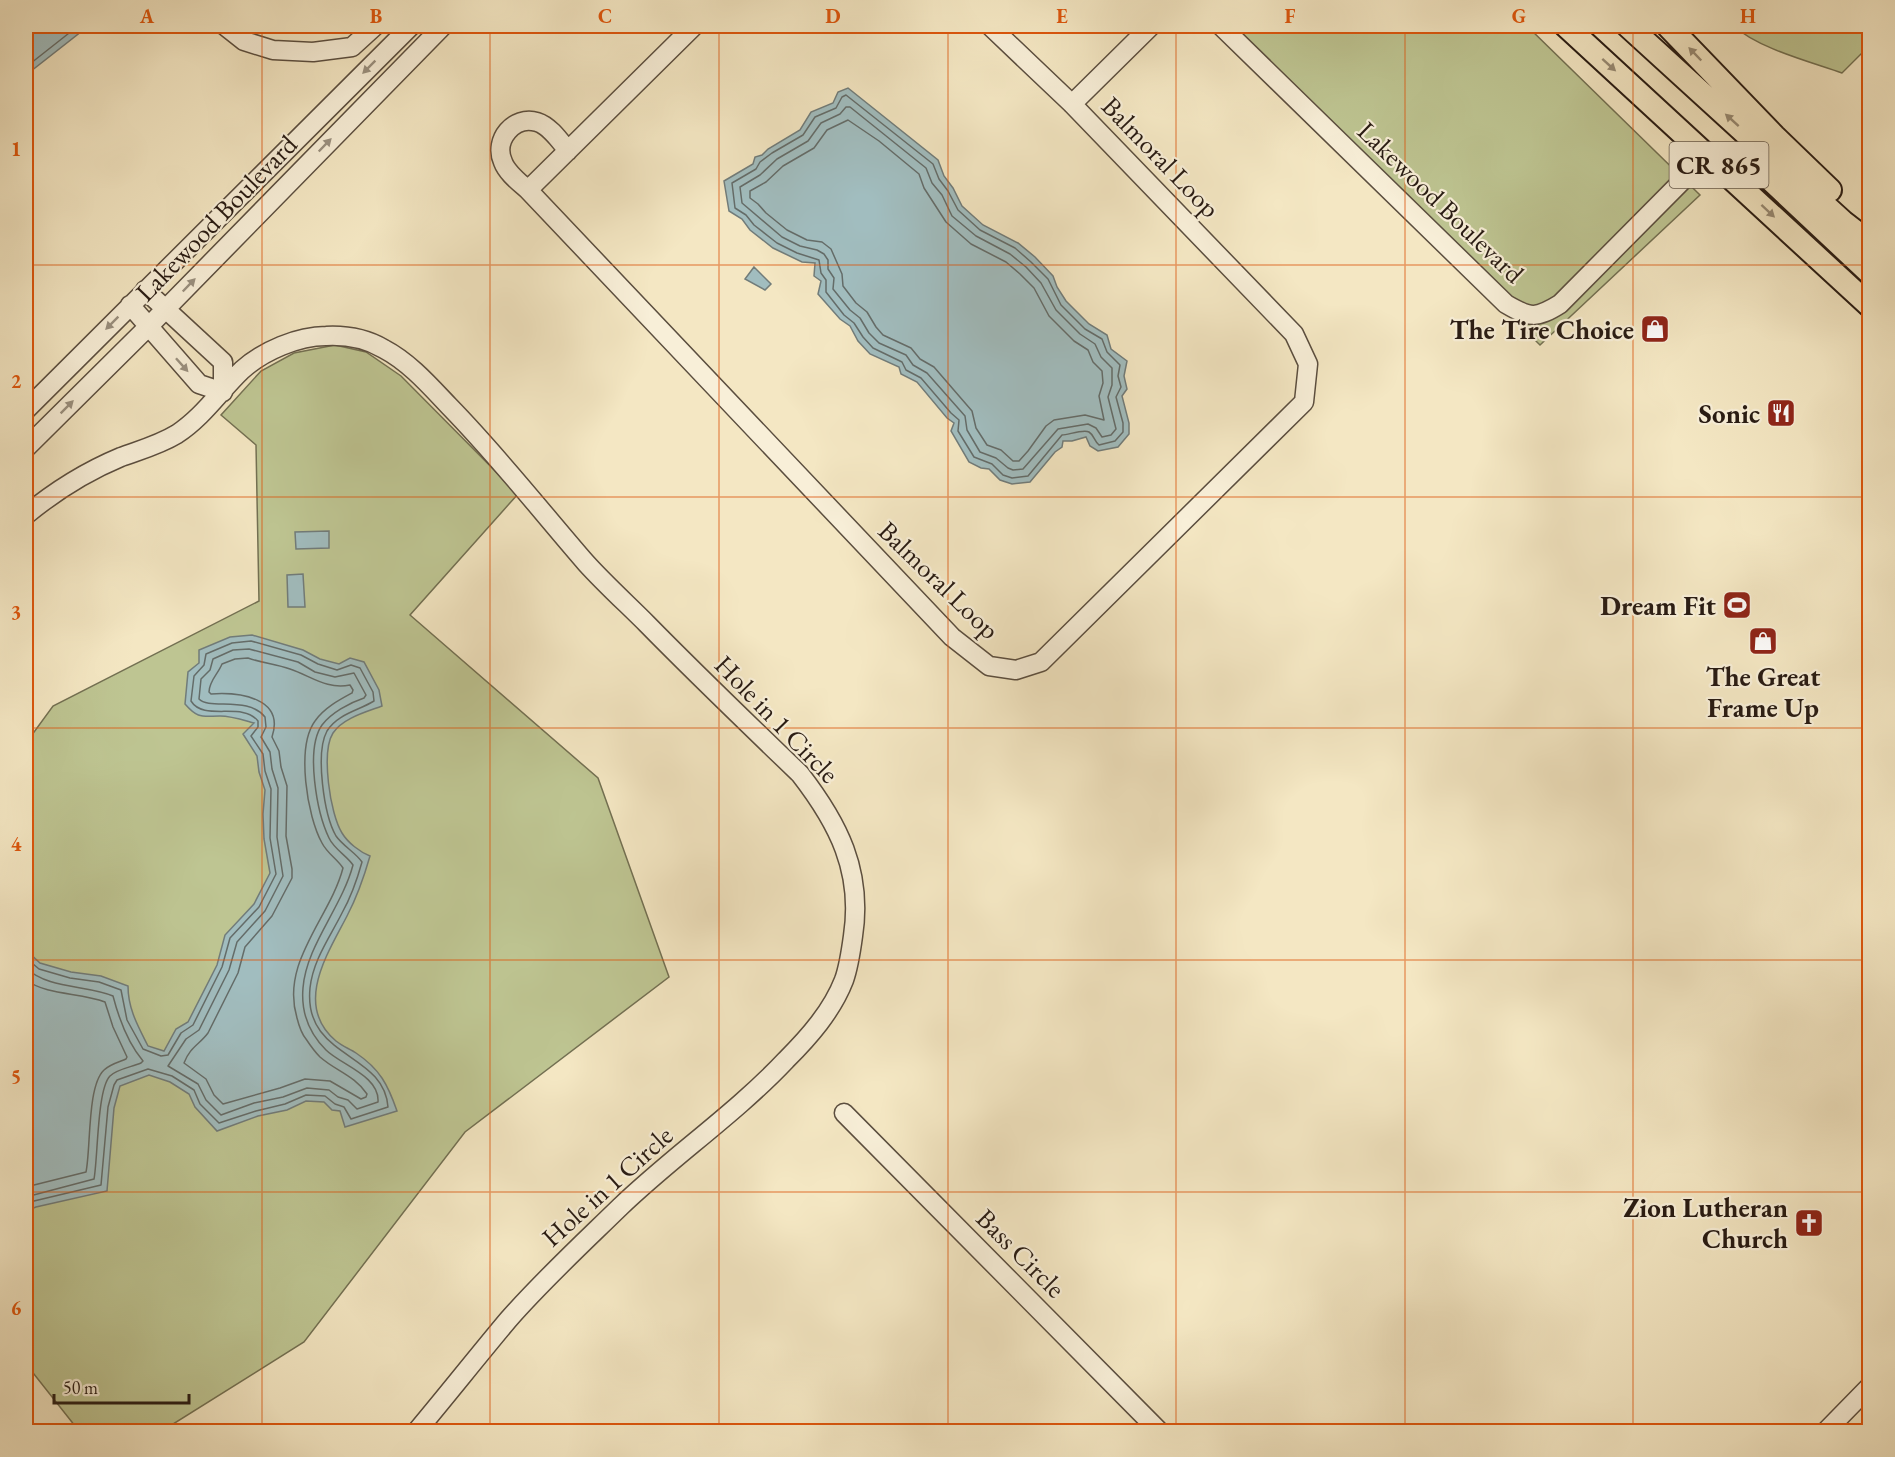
<svg xmlns="http://www.w3.org/2000/svg" width="1895" height="1457" font-family="'EB Garamond',serif">
<style>
.green{fill:#bec592;stroke:#737052;stroke-width:1.5}
.water{fill:#a1bdbf;stroke:#717c7a;stroke-width:1.5}
.lines{fill:none;stroke-linecap:round;stroke-linejoin:round}
.shore{stroke:#646c69;stroke-width:1.5}
.minor-casing{stroke:#5b4e3f;stroke-width:21}
.major-casing{stroke:#281b13;stroke-width:26}
.minor{stroke:#f8efd8;stroke-width:18}
.major{stroke:#f4e7c3;stroke-width:22}
.oneway{fill:#988b74}
.oneway2{fill:#9a907f}
.grid{fill:none;stroke:#de560c;stroke-width:1.5;stroke-opacity:0.55}
.labels{text-anchor:middle;dominant-baseline:central;stroke-width:4.5;stroke-linejoin:round;paint-order:stroke}
.shield{fill:#f8efd8;stroke:#665b4e;stroke-width:1.5}
.shield-label{font-size:26px;font-weight:bold;fill:#281b13}
.street-label{font-size:27px;fill:#281b13;stroke:#f8efd8}
.poi-label{font-size:27px;font-weight:bold;fill:#281b13;stroke:#f8efd8;text-anchor:end}
.neatline{fill:none;stroke:#de560c;stroke-width:2}
.grid-label{font-size:20px;text-anchor:middle;font-weight:bold;fill:#de560c}
</style>
<rect width="100%" height="100%" fill="#f4e7c3"/>
<filter id="stains"><feTurbulence type="fractalNoise" baseFrequency=".00333" numOctaves="4"/><feColorMatrix values="0 0 0 0 .2 0 0 0 0 .09 0 0 0 0 .02 0 0 0 .5 -.17"/></filter>
<radialGradient id="worn" r=".72"><stop offset=".6" stop-color="#630" stop-opacity="0"/><stop offset="1" stop-color="#630" stop-opacity=".3"/></radialGradient>
<path class="green" d="M1216,26H1527L1700,195L1540,345Z
M1734,26H1869V46L1842,73C1811,62 1757,48 1734,26Z
M335,345L366,352L401,376L518,494L410,615L598,778L669,977L465,1132L304,1342L162,1431H79L26,1364V743L53,706L259,601L256,445L221,415L261,371L294,353Z"/>
<path class="water" d="M26,26H84L82,31L26,75Z
M848,88L938,160L944,176L953,188L962,206L983,225L1018,243L1035,257L1053,276L1057,287L1066,301L1089,324L1107,335L1111,349L1127,361L1124,376L1127,389L1122,396L1129,423V434L1118,447L1098,451L1090,446L1086,437L1072,441H1063L1062,447L1055,452L1030,482L1012,484L1000,480L989,469L981,468L969,462L951,431L954,423L947,418L917,382L901,374L899,367L870,354L858,341L850,326L840,319L818,294L821,281L814,276L815,263L802,262L773,248L750,230L742,219L729,211L724,181L753,164L755,157L762,155L768,149L800,130L811,112L833,103L838,92Z
M754,267L771,284L765,290L745,279Z
M329,531V548L296,549L295,532Z
M303,574L305,607H288L287,575Z
M252,635L303,650L320,659L339,664L350,658L364,662L379,690L382,706C366,712 343,718 333,733C321,752 330,814 342,833C348,843 360,852 370,856C364,877 357,897 347,916C328,953 293,1005 336,1041C342,1046 350,1049 356,1053C380,1069 388,1085 397,1111L345,1127L340,1111L332,1110L324,1102L306,1101L287,1110L258,1116L217,1131L195,1107L189,1094L170,1082L149,1075L120,1086L114,1108L107,1191L36,1207L26,1211V950L40,963L71,972L101,976L128,986C128,1009 138,1026 148,1046L164,1051L176,1029L188,1022L217,965L225,935L254,904L270,873L264,839L263,814L265,790L259,772L257,756L243,734L254,723C243,720 231,716 220,716C202,716 198,719 185,704L188,672L199,663V650L230,637Z"/>
<g class="lines">
<path class="shore" d="M26,67L78,26
M846,95L933,164L939,179L948,191L958,210L980,230L1015,248L1031,262L1048,279L1061,305L1085,329L1102,339L1107,352L1120,365L1118,376L1121,387L1116,397L1123,423V432L1115,441L1099,445C1094,441 1094,435 1089,432C1083,429 1068,435 1062,435L1028,476L1012,478L1003,475L992,464L974,457L958,431L959,420L951,413L921,378L906,370L902,362L873,348L863,337L854,323L844,315L826,292V280L821,273L819,260L797,253L777,243L754,225L746,215L735,208L732,183L756,169L760,162L772,153L803,135L815,117L836,108L842,97Z
M846,107H850L926,168L932,183L942,195L952,216L976,236L1010,254L1026,267L1041,283L1056,310L1080,334L1095,344L1101,357L1112,368V385L1108,397L1116,429L1111,435L1102,437L1096,428L1088,424L1058,429L1023,469L1013,470L1008,468L996,458L980,452L967,430L965,416L927,373L913,365L906,355L879,343L869,333L860,318L850,310L833,289L834,278L828,269V260L824,254L817,250L800,246L782,237L742,203L740,187L760,175L777,159L808,141L821,123L840,114Z
M848,120L879,141L919,174L924,188L946,222L971,244L1006,262L1020,274L1034,288L1049,316L1074,341L1088,350L1093,362L1102,371L1103,383L1099,396L1104,420L1085,415L1054,420L1046,426L1028,451L1019,461H1013L1001,450L987,445L976,428L972,411L934,367L920,359L911,348L883,335L876,327L867,312L856,303L843,286L842,274L831,249L822,242L807,240L787,230L766,213L758,204L750,198V191L766,182L783,166L814,148L827,130Z
M249,649L298,662L315,672L335,677L354,673L366,695L364,698C349,703 331,713 322,725C305,749 317,813 329,838C334,849 347,856 353,865C342,907 306,946 303,988C301,1011 309,1033 326,1050C341,1065 380,1076 378,1102L357,1109L348,1100L338,1097L329,1090L307,1088L283,1097L254,1103L221,1115L206,1100L198,1084L168,1066L186,1039L199,1030L229,970L237,942L265,911L283,876L277,837L278,788L272,769L270,752L261,737L266,727L265,717C249,696 209,710 199,699L201,679L210,670L213,659L233,650Z
M248,658C262,663 276,664 290,669C311,676 327,690 350,685L353,690L352,693C339,700 324,708 315,721C296,747 307,816 322,843C327,853 337,859 343,868C330,918 280,962 297,1018C299,1026 301,1033 306,1039C310,1045 315,1052 320,1057C336,1071 355,1076 367,1094L366,1097L361,1099L330,1081L305,1079L280,1088L223,1104L214,1095L206,1079L184,1063C190,1047 199,1045 208,1033L238,973L245,947L272,916L292,878V869L286,836L287,786L281,767L279,751L272,737C285,698 240,692 211,694L209,692C209,681 218,674 222,664L235,659Z
M26,958L39,969L70,978L99,982L121,990L127,1020L143,1049L161,1056L168,1055L181,1033L193,1025L222,967L230,938L259,907L276,874L270,838L271,789L265,771L263,754L251,736L258,727V721C242,701 204,722 191,701L194,676L204,665L206,654L232,643L251,641L301,655L318,664L337,670L351,665L360,668L373,692L374,701C360,710 337,714 327,731C315,753 324,815 336,836C343,846 356,853 362,862C357,880 351,897 342,913C330,937 313,960 310,988C303,1059 384,1051 388,1107L351,1119L344,1107L335,1104L325,1096L306,1095L285,1104L256,1111L219,1123L200,1104L194,1090L172,1076L148,1069L117,1080L114,1085L108,1107L101,1185L34,1201L26,1205
M26,968C48,989 86,985 113,996C119,1019 127,1042 143,1061L141,1063C132,1067 117,1069 110,1076C97,1089 98,1158 94,1179L26,1197
M26,980C48,996 80,992 105,1002L113,1027L127,1057L126,1059C119,1062 110,1064 104,1070C87,1086 91,1148 86,1172L26,1187"/>
<g class="minor-casing">
<path id="minor" d="M225,26L244,41L273,50L313,52L352,47L375,26
M694,26L528,190L952,637L989,666L1016,670L1041,662L1304,402L1308,364L1294,334L1072,104L990,26
M1221,26L1506,304C1530,318 1536,319 1560,304L1692,171L1704,161L1711,158
M1072,104L1151,26
M528,190C519,182 507,173 503,162C493,140 514,115 537,122C550,126 560,141 568,151
M130,305L199,384L223,392V362L145,290
M26,410L411,26
M26,448L148,327L443,26
M26,515C55,491 85,472 121,457C140,450 159,445 177,434C203,417 220,391 242,370C263,351 298,336 326,336C346,335 367,339 384,349C409,362 430,386 449,406C498,456 540,510 586,563C605,584 627,604 647,624C697,675 748,724 800,774C838,823 863,871 853,936C851,951 849,966 844,980C832,1011 809,1037 786,1060C735,1114 673,1156 620,1207C582,1244 543,1280 508,1320C477,1357 447,1395 416,1432
M844,1113L1160,1432
M1825,1432L1870,1386"/>
</g>
<g class="major-casing">
<path id="major" d="M1566,26L1870,306
M1628,26L1843,222L1870,243
M1668,26L1774,136L1830,190
M1711,158L1737,156L1755,165L1870,273"/>
</g>
<use href="#minor" class="minor"/>
<use href="#major" class="major"/>
</g>
<defs><path id="oneway-solid" d="M-6-.8H1V-3.2L6.5 0L1 3.2V.8H-6Z" transform="scale(1.5)"/></defs>
<g class="oneway">
<use href="#oneway-solid" transform="translate(1695 54) rotate(-134)"/>
<use href="#oneway-solid" transform="translate(1609 65) rotate(42)"/>
<use href="#oneway-solid" transform="translate(1732 120) rotate(-138)"/>
<use href="#oneway-solid" transform="translate(1768 211) rotate(43)"/>
</g>
<g class="oneway2">
<use href="#oneway-solid" transform="translate(369 67) rotate(135)"/>
<use href="#oneway-solid" transform="translate(325 145) rotate(-46)"/>
<use href="#oneway-solid" transform="translate(189 285) rotate(-46)"/>
<use href="#oneway-solid" transform="translate(112 323) rotate(135)"/>
<use href="#oneway-solid" transform="translate(182 365) rotate(48)"/>
<use href="#oneway-solid" transform="translate(67 407) rotate(-45)"/>
</g>
<path class="grid" d="M262,26V1432M490,26V1432M719,26V1432M948,26V1432M1176,26V1432M1405,26V1432M1633,26V1432M26,265H1870M26,497H1870M26,728H1870M26,960H1870M26,1192H1870"/>
<defs>
<g id="shop-square" transform="scale(1.5)"><rect x="-9" y="-9" width="18" height="18" rx="4" fill="#8f2418" stroke="#f8efd8"/><path d="M-5-2.5h2.3a2.7 3.5 0 0 1 5.4 0H5L5.5 6h-11ZM-1.5-2.5h3a1.5 2.3 0 0 0-3 0Z" fill="#fff"/></g>
<g id="restaurant-square" transform="scale(1.5)"><rect x="-9" y="-9" width="18" height="18" rx="4" fill="#8f2418" stroke="#f8efd8"/><path d="M-5-6h1v4h1v-4h1v4h1v-4h1v5L-1.5 .5V6h-2V.5L-5-1ZM5-6V6H3V1.5H1.5Q1.5-4 5-6Z" fill="#fff"/></g>
<g id="stadium-square" transform="scale(1.5)"><rect x="-9" y="-9" width="18" height="18" rx="4" fill="#8f2418" stroke="#f8efd8"/><path d="M0-5a6.5 5 0 1 0 0 10a6.5 5 0 1 0 0-10ZM-3.5-1.8h7v3.6h-7Z" fill="#fff"/></g>
<g id="church-square" transform="scale(1.5)"><rect x="-9" y="-9" width="18" height="18" rx="4" fill="#8f2418" stroke="#f8efd8"/><path d="M-1.2-6h2.4v3.5h3.3v2.4h-3.3V6h-2.4V-.1h-3.3v-2.4h3.3Z" fill="#fff"/></g>
</defs>
<g fill-rule="evenodd">
<use href="#shop-square" x="1655" y="329"/>
<use href="#restaurant-square" x="1781" y="413"/>
<use href="#stadium-square" x="1737" y="605"/>
<use href="#shop-square" x="1763" y="641"/>
<use href="#church-square" x="1809" y="1223"/>
</g>
<g class="labels">
<rect class="shield" x="1669.5" y="142" width="99" height="46" rx="4.5"/>
<g class="shield-label">
<text x="1719" y="165">CR 865</text>
</g>
<g class="street-label">
<text transform="translate(1161 157) rotate(46)">Balmoral Loop</text>
<text transform="translate(1441 202) rotate(44)">Lakewood Boulevard</text>
<text transform="translate(216 218) rotate(-46)">Lakewood Boulevard</text>
<text transform="translate(939 580) rotate(44)">Balmoral Loop</text>
<text transform="translate(777 719) rotate(46)">Hole in 1 Circle</text>
<text transform="translate(607 1186) rotate(-42)">Hole in 1 Circle</text>
<text transform="translate(1021 1253) rotate(45)">Bass Circle</text>
</g>
<g class="poi-label">
<text x="1634" y="329">The Tire Choice</text>
<text x="1760" y="413">Sonic</text>
<text x="1716" y="605">Dream Fit</text>
<text x="1763" y="676" text-anchor="middle">The Great<tspan x="1763" dy="31">Frame Up</tspan></text>
<text x="1788" y="1207">Zion Lutheran<tspan x="1788" dy="31">Church</tspan></text>
</g>
</g>
<rect width="1895" height="1457" fill="none" stroke="#f4e7c3" stroke-width="66"/>
<path d="M54 1394v9h135v-9" fill="none" stroke="#281b13" stroke-width="3"/>
<text x="63" y="1394" font-size="18" fill="#281b13" stroke="#f8efd8" stroke-width="4.5" paint-order="stroke">50 m</text>
<rect x="33" y="33" width="1829" height="1391" class="neatline"/>
<g class="grid-label">
<text x="147" y="23">A</text>
<text x="376" y="23">B</text>
<text x="605" y="23">C</text>
<text x="833" y="23">D</text>
<text x="1062" y="23">E</text>
<text x="1290" y="23">F</text>
<text x="1519" y="23">G</text>
<text x="1748" y="23">H</text>
<text x="16" y="156">1</text>
<text x="16" y="388">2</text>
<text x="16" y="619">3</text>
<text x="16" y="851">4</text>
<text x="16" y="1083">5</text>
<text x="16" y="1315">6</text>
</g>
<rect width="100%" height="100%" filter="url(#stains)"/>
<rect width="100%" height="100%" fill="url(#worn)"/>
</svg>
